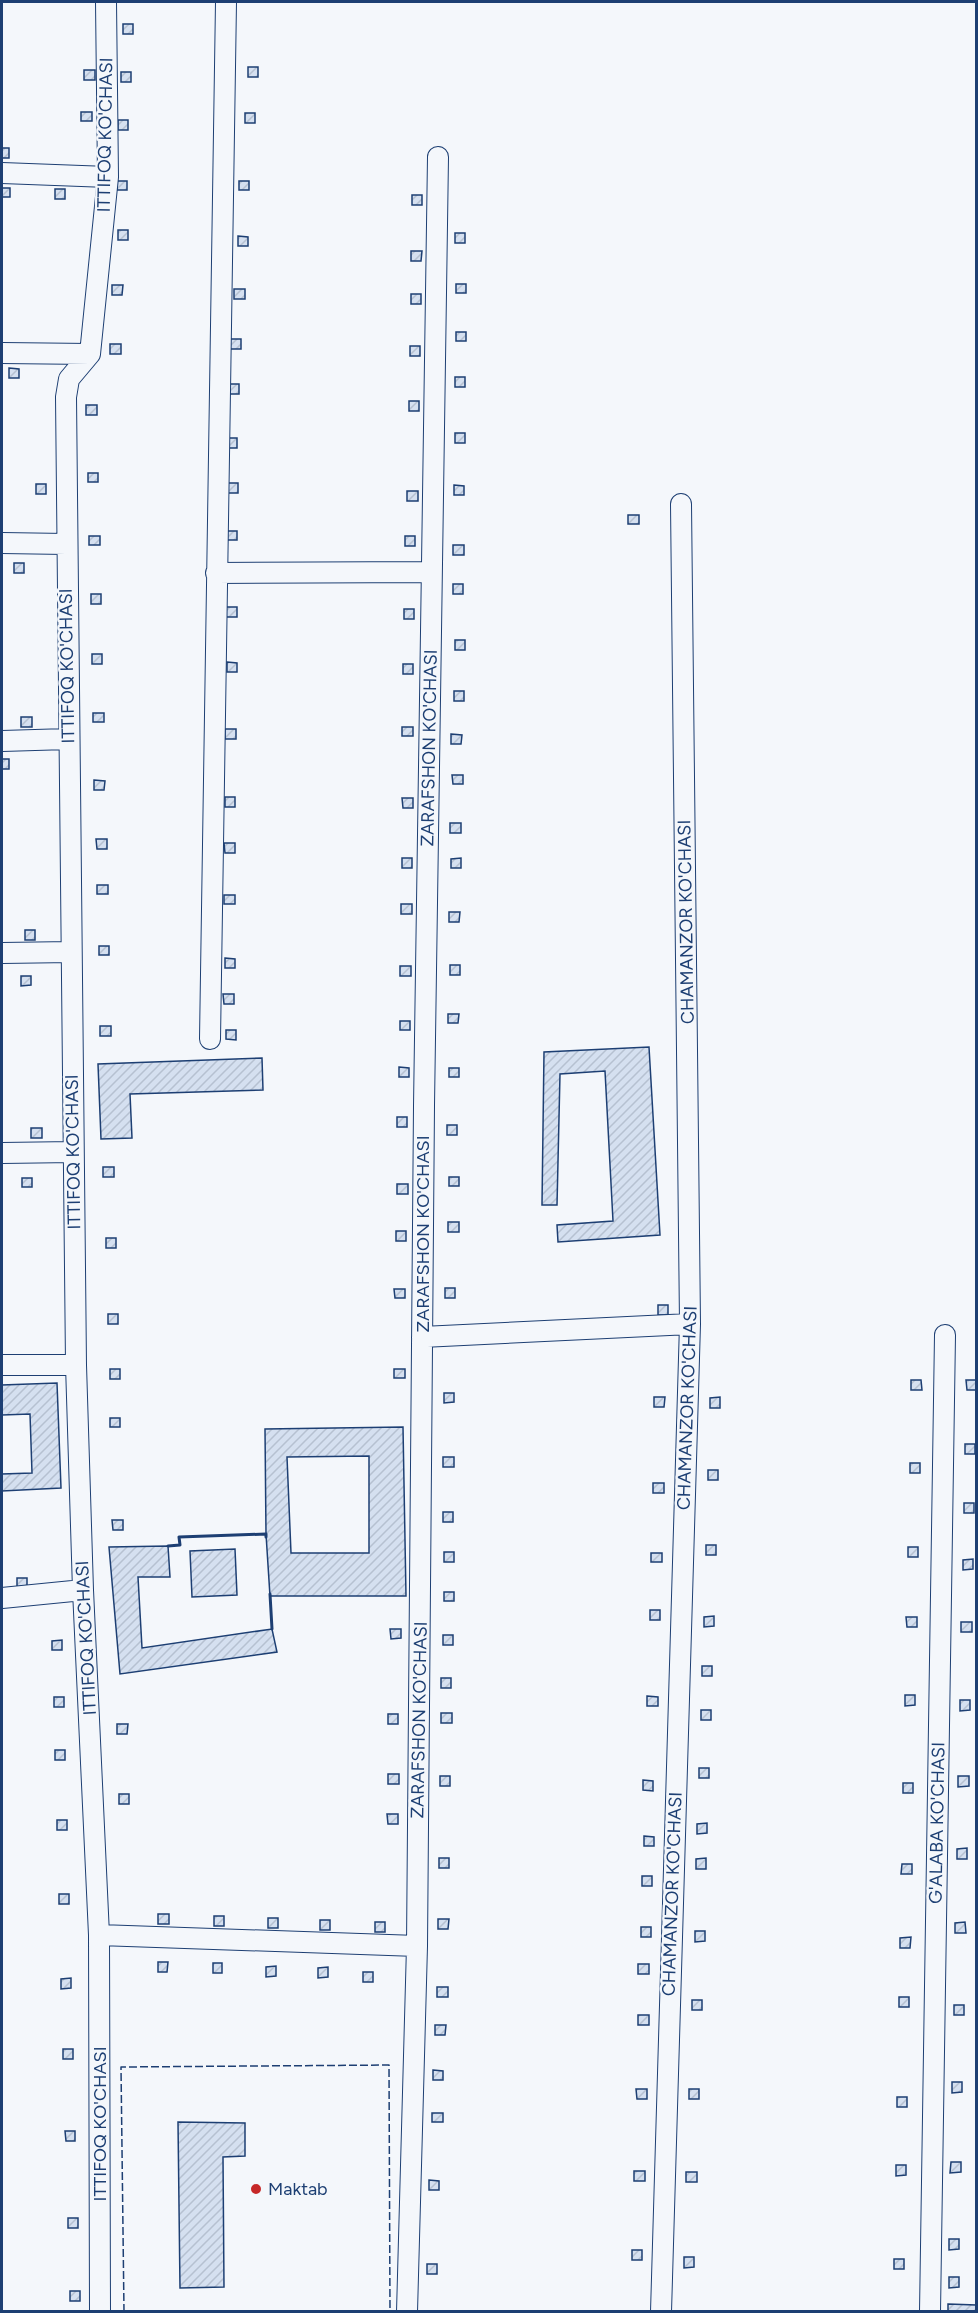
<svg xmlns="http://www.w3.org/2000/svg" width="978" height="2313" font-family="Figtree,sans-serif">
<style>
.building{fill:url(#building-hatch);stroke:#1d3f73;stroke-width:1.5;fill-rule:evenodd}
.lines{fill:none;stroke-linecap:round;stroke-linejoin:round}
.minor-casing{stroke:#1d3f73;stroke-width:22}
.minor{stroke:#f4f7fb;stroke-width:20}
.fence{stroke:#1d3f73;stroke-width:1.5;stroke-dasharray:8 3;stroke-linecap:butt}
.wall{stroke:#1d3f73;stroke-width:3}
.poi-dot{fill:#c62828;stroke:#f4f7fb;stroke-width:2}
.labels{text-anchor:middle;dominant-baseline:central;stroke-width:4.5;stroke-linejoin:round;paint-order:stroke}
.street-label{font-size:18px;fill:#1d3f73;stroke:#f4f7fb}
.poi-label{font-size:18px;fill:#1d3f73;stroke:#f4f7fb;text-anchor:start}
</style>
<defs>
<pattern id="building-hatch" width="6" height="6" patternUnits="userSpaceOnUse" patternTransform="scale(1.5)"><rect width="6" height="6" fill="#d5e0f0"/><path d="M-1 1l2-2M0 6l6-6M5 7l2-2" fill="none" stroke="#b6c1d1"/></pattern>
</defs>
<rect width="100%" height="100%" fill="#f4f7fb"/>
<path class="building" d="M123,24H133V34H123Z
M248,67H258V77H248Z
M84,70H95V80H84Z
M121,72H131V82H121Z
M81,112H92V121H81Z
M245,113H255V123H245Z
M118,120H128V130H118Z
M2,148H9V158H2Z
M117,181H127V190H117Z
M239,181H249V190H239Z
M2,188H10V197H2Z
M55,189H65V199H55Z
M412,195H422V205H412Z
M118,230H128V240H118Z
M455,233H465V243H455Z
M238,236L248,237V246H238Z
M411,251H422L421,261H411Z
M456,284H466V293H456Z
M112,285H123L122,295H112Z
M234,289H245V299H234Z
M411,294H421V304H411Z
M456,332H466V341H456Z
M230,339H241V349H230Z
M110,344H121V354H110Z
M410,346H420V356H410Z
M9,368L19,369V378H9Z
M455,377H465V387H455Z
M228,384H239V394H228Z
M409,401H419V411H409Z
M86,405H97V415H86Z
M455,433H465V443H455Z
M227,438H237V448H227Z
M88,473H98V482H88Z
M228,483H238V493H228Z
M36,484H46V494H36Z
M454,485L464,486V495H454Z
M407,491H418V501H407Z
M628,515H639V524H628Z
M226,531H237V540H227Z
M89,536H100V545H89Z
M405,536H415V546H405Z
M453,545H464V555H453Z
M14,563H24V573H14Z
M453,584H463V594H453Z
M91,594H101V604H91Z
M226,607H237V617H226Z
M404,609H414V619H404Z
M455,640H465V650H455Z
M92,654H102V664H92Z
M227,662L237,663V672H227Z
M403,664H413V674H403Z
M454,691H464V701H454Z
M93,713H104V722H93Z
M21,717H32V727H21Z
M402,727H413V736H402Z
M225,729H236V739H225Z
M451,734L462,735L461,744H451Z
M2,759H9V769H2Z
M452,775H463V784H453Z
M94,780L105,781L104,790H94Z
M225,797H235V807H225Z
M402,798H413V808H403Z
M450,823H461V833H450Z
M96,839H107V849H97Z
M224,843H235V853H225Z
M402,858H412V868H402Z
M461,858V868H451V859Z
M97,885H108V894H97Z
M224,895H235V904H224Z
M401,904H412V914H401Z
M449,912H460L459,922H449Z
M25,930H35V940H25Z
M99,946H109V955H99Z
M225,958L235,959V968H225Z
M450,965H460V975H450Z
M400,966H411V976H400Z
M21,976H31V985L21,986Z
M223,994H234V1004H224Z
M448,1014H459L458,1023H448Z
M400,1021H410V1030H400Z
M100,1026H111V1036H100Z
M226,1030H236V1040L226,1039Z
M649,1047L660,1235L558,1242L557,1225L613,1221L605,1071L560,1074L557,1205H542L544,1052Z
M262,1058L263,1090L130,1094L132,1138L101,1139L98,1064Z
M399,1067L409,1068V1077H399Z
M449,1068H459V1077H449Z
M397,1117H407V1127H397Z
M447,1125H457V1135H447Z
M31,1128H42V1138H31Z
M103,1167H114V1177H103Z
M449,1177H459V1186H449Z
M22,1178H32V1187H22Z
M397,1184H408V1194H397Z
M448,1222H459V1232H448Z
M396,1231H406V1241H396Z
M106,1238H116V1248H106Z
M445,1288H455V1298H445Z
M394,1289H405V1298H395Z
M658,1305H668V1315H658Z
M108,1314H118V1324H108Z
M110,1369H120V1379H110Z
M394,1369H405V1378H394Z
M911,1380H921L922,1390H911Z
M966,1380H976V1390H967Z
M57,1383L61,1488L2,1491V1474L32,1473L30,1414L2,1415V1385Z
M444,1393H454V1402L444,1403Z
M654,1397H665L664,1407H654Z
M720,1397V1408H710V1398Z
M110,1418H120V1427H110Z
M403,1427L406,1596H270L266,1534L265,1429ZM369,1456V1553H291L287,1457Z
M965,1444H975V1454H965Z
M443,1457H454V1467H443Z
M910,1463H920V1473H910Z
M708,1470H718V1480H708Z
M653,1483H664V1493H653Z
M964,1503H974V1513H964Z
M443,1512H453V1522H443Z
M112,1520H123V1530H113Z
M706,1545H716V1555H706Z
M168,1546L170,1577H138L142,1648L272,1629L277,1652L120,1674L109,1547Z
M908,1547H918V1557H908Z
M235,1549L237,1595L192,1597L190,1551Z
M444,1552H454V1562H444Z
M651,1553H662V1562H651Z
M973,1559V1569L963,1570V1560Z
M17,1578H27V1587H17Z
M444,1592H454V1601H444Z
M650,1610H660V1620H650Z
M714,1616V1626L704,1627V1617Z
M906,1617H917V1627H907Z
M961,1622H972V1632H961Z
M390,1629H401V1638L391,1639Z
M443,1635H453V1645H443Z
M62,1640V1650H52V1641Z
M702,1666H712V1676H702Z
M441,1678H451V1688H441Z
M905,1695H915V1705L905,1706Z
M647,1696L658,1697V1706H647Z
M54,1697H64V1707H54Z
M960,1700H970V1710L960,1711Z
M701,1710H711V1720H701Z
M441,1713H452V1723H441Z
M388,1714H398V1724H388Z
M117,1724H128L127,1734H117Z
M55,1750H65V1760H55Z
M699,1768H709V1778H699Z
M388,1774H399V1784H388Z
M440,1776H450V1786H440Z
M958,1776H969V1786L958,1787Z
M643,1780L653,1781V1791L643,1790Z
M903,1783H913V1793H903Z
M119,1794H129V1804H119Z
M387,1814H398V1824H388Z
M57,1820H67V1830H57Z
M707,1823V1833L697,1834V1824Z
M644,1836L654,1837V1846H644Z
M967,1848V1859H957V1849Z
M439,1858H449V1868H439Z
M706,1858V1869H696V1859Z
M902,1864H912V1874H901Z
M642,1876H652V1886H642Z
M59,1894H69V1904H59Z
M158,1914H169V1924H158Z
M214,1916H224V1926H214Z
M268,1918H278V1928H268Z
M438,1919H449L448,1929H438Z
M320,1920H330V1930H320Z
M375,1922H385V1932H375Z
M965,1922L966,1933H955V1923Z
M641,1927H651V1937H641Z
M695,1931H705V1941L695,1942Z
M911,1937L910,1948H900V1938Z
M158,1962H168L167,1972H158Z
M213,1963H222V1973H213Z
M638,1964H649V1974H638Z
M276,1966V1976L266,1977V1967Z
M328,1967V1977L318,1978V1968Z
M363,1972H373V1982H363Z
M71,1978V1988L61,1989V1979Z
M437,1987H448V1997H437Z
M899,1997H909V2007H899Z
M692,2000H702V2010H692Z
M954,2005H964V2015H954Z
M638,2015H649V2025H638Z
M435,2025H446L445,2035H435Z
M63,2049H73V2059H63Z
M433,2070L443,2071V2080H433Z
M952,2082H962V2092L952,2093Z
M636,2089H647V2099H637Z
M689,2089H699V2099H689Z
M897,2097H907V2107H897Z
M432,2113H443V2122H432Z
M178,2122L245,2123V2156L223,2157L224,2287L180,2288Z
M65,2131H75V2141H66Z
M951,2162H961V2172L950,2173Z
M896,2165H906V2175L896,2176Z
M634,2171H645V2181H634Z
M686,2172H697V2182H686Z
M429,2180L439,2181V2190H429Z
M68,2218H78V2228H68Z
M949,2239H959V2249L949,2250Z
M632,2250H642V2260H632Z
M684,2257H694V2267L684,2268Z
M894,2259H904V2269H894Z
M427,2264H437V2274H427Z
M949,2277H959V2287L949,2288Z
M70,2291H80V2301H70Z
M948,2304L976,2305V2312H948Z"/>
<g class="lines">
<g class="minor-casing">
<path id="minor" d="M2,173L108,177
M2,353L90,354
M2,543L66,544
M216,573L431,572
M2,741L68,739
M2,953L71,952
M210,1039L226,2
M2,1153L73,1152
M422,1337L690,1324
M2,1365H76
M2,1598L83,1590
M99,1935L417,1946
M100,2312L99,1935L83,1590L76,1365L66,397L69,379L90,354L108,177L106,2
M407,2312L417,1946L424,1106L438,157
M661,2312L690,1324L681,504
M930,2312L945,1335"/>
</g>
<use href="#minor" class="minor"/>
<path class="fence" d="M124,2312L121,2067L389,2065L390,2312"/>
<path class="wall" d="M168,1546L180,1545L179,1537L266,1534V1537
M270,1594L272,1629"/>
</g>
<circle class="poi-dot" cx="256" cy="2189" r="6"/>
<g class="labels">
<g class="street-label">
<text transform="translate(105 135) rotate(-89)">ITTIFOQ KO'CHASI</text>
<text transform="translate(67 666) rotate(-91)">ITTIFOQ KO'CHASI</text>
<text transform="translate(429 748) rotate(-89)">ZARAFSHON KO'CHASI</text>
<text transform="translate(686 922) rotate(-91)">CHAMANZOR KO'CHASI</text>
<text transform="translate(73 1152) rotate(-91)">ITTIFOQ KO'CHASI</text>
<text transform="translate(423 1234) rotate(-90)">ZARAFSHON KO'CHASI</text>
<text transform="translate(687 1408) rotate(-88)">CHAMANZOR KO'CHASI</text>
<text transform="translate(86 1638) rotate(-93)">ITTIFOQ KO'CHASI</text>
<text transform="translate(419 1720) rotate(-89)">ZARAFSHON KO'CHASI</text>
<text transform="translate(937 1823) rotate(-89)">G'ALABA KO'CHASI</text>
<text transform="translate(672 1894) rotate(-88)">CHAMANZOR KO'CHASI</text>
<text transform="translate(100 2124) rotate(-90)">ITTIFOQ KO'CHASI</text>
</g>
<g class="poi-label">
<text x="268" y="2189">Maktab</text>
</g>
</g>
<rect width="978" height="2313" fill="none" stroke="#1d3f73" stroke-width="6"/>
</svg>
